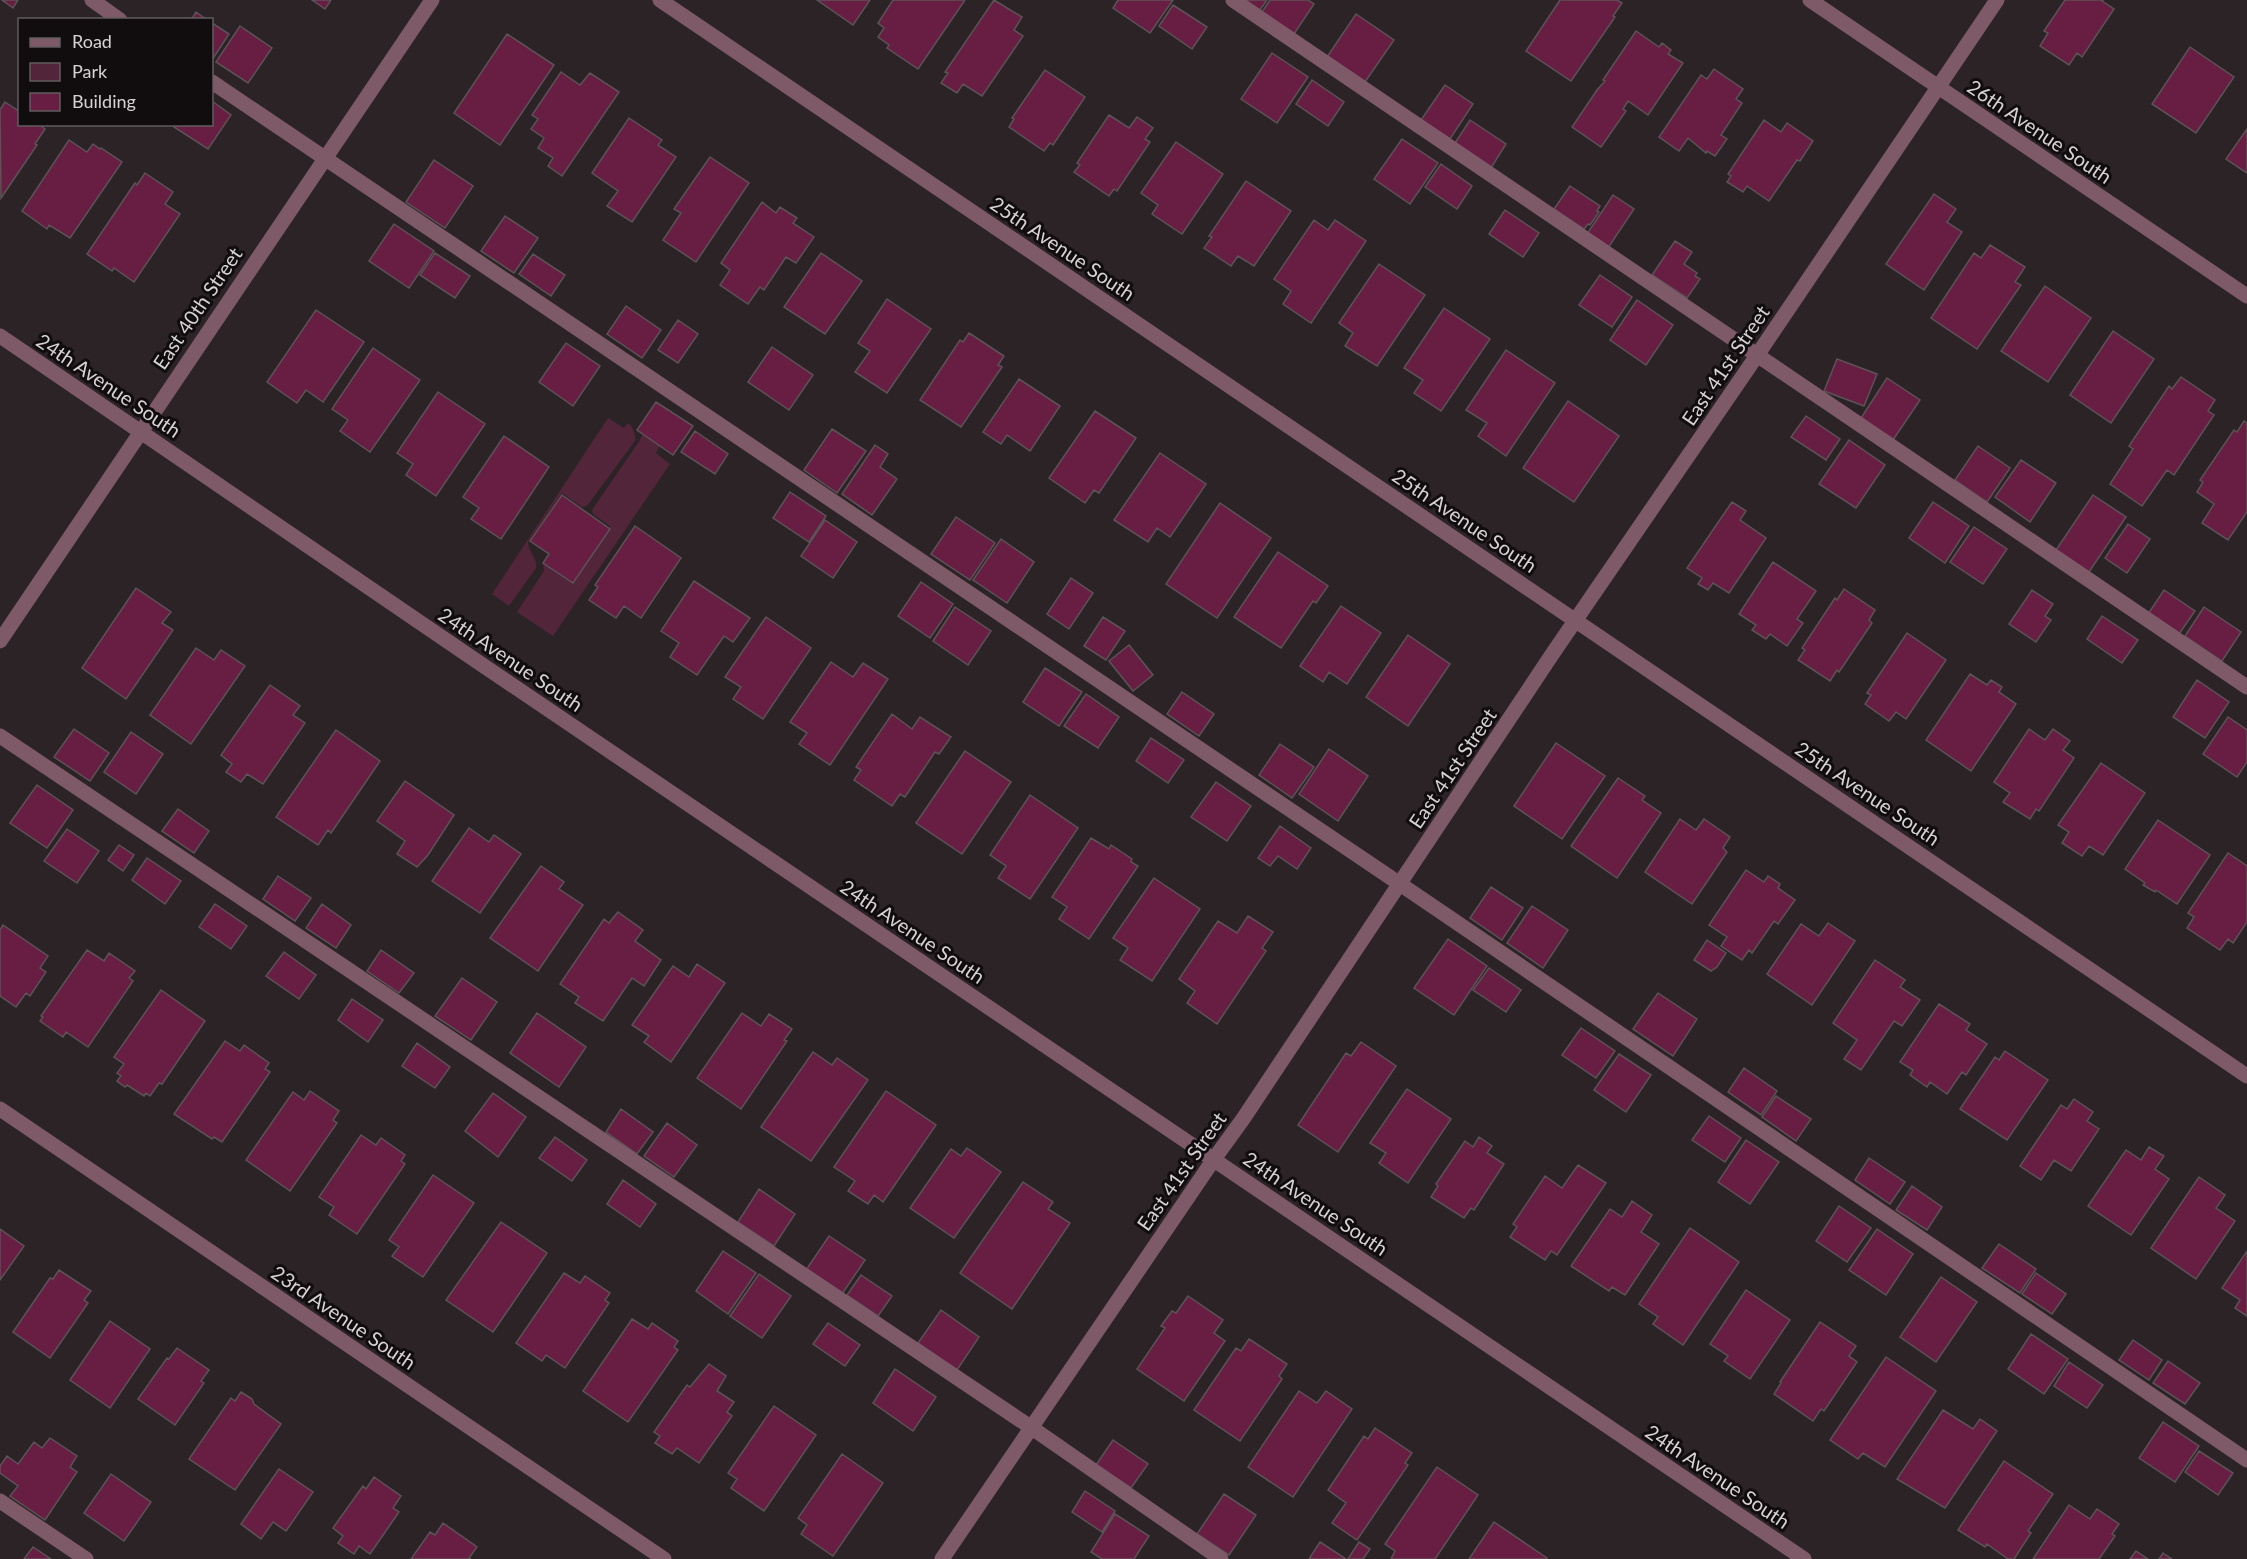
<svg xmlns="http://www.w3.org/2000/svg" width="2247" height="1559" font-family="Lato,sans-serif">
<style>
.green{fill:#53253a}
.building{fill:#681d43;stroke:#5c5357;stroke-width:1.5}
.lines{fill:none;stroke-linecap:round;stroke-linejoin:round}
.minor{stroke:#7e5a69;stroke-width:15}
.labels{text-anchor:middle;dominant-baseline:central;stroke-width:6;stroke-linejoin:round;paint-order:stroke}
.street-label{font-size:20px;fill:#d7d2d4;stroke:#110d0f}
</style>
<rect width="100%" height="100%" fill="#2b2326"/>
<path class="green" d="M608,418L624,428L628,423C633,427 636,434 635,441L587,506L582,507L562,493L528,542C528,552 538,558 536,568L509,606L492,594Z
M640,429L661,444L656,453L670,464L553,636L517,612L544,571L543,563L573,583L610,529V526L593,514L592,510L640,440L642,435Z"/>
<path class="building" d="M2,0H18L13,8Z
M312,0H331L325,9Z
M817,0H870L853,25Z
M893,0H965L918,69L887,48L889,45L878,37L884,28L878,23Z
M994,0L1022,17L1014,30L1023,36L982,96L963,84L957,93L941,83L948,73L945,72Z
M1118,0H1173L1150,33L1113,8Z
M1245,0H1267L1260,10Z
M1270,0H1308L1314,4L1294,34L1262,12Z
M1560,0H1617L1622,3L1613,16L1615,17L1571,81L1526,51Z
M2065,0H2103L2102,1L2114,9L2082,57L2077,53L2069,65L2040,46L2048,33L2044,31Z
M1173,5L1207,27L1192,49L1159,26Z
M196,12L207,20H191Z
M1356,14L1394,40L1365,82L1327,57Z
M212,23L229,34L212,60Z
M240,26L272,48L248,83L216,62Z
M1636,31L1659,47L1662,43L1671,50L1668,54L1683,63L1648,115L1628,101L1623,109L1626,111L1601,147L1572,127L1597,90L1605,81L1603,80Z
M507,34L554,65L500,145L454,113Z
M2190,47L2234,77L2196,133L2152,104Z
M1272,53L1308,77L1277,123L1241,99Z
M1714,69L1743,89L1736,99L1742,103L1721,135L1727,139L1715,156L1707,151L1706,153L1688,138L1679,151L1659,137L1701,75L1707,79Z
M1045,70L1085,97L1053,145L1050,143L1044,151L1009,127L1014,119L1012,118Z
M561,72L580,85L590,73L619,92L562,176L548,166L553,158L538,148L544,138L531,129L538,119L532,115Z
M1312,80L1344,102L1328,126L1296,104Z
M1445,85L1473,104L1450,139L1421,120Z
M212,101L231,115L208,149L174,127L176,124H212Z
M5,102L20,112V124H38L45,129L35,144L37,145L1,198L0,110Z
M1109,115L1129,128L1137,117L1153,128L1145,139L1150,142L1117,191L1114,189L1109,196L1074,172L1080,165L1077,163Z
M629,118L662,140L658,145L676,157L632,222L607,206L618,191L592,173Z
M1470,120L1506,144L1491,168L1455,143Z
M1764,120L1781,132L1787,123L1813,141L1800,161L1797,160L1769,201L1747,186L1743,192L1727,182L1731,176L1728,174Z
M2247,129V173L2226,159Z
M1402,139L1438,163L1410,204L1374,179Z
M69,140L87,152L93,144L100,149L101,148L122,162L70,238L49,225L47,229L22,211Z
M1176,142L1223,174L1182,234L1152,214L1158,205L1141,193Z
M710,157L749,183L696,262L663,240L681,213L674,209Z
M434,160L473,186L445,228L406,202Z
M1441,164L1472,186L1457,209L1425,187Z
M145,173L173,192L165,204L180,214L134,282L114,268L112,271L87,254L135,183L137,185Z
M1246,181L1291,211L1254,266L1238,256L1231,266L1204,248L1212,237L1209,236Z
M1570,186L1600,206L1597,211L1599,212L1590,225L1588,224L1584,229L1554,209Z
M1934,194L1956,209L1947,222L1962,232L1924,290L1886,264Z
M1613,195L1634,209L1608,248L1587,234Z
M762,202L776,213L780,207L797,218L793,223L814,237L796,263L786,257L764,290L760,287L748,304L720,285L730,270L721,263Z
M1505,210L1539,233L1523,257L1489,234Z
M505,216L538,238L514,273L481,251Z
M1314,220L1328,230L1335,220L1366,241L1311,323L1283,304L1291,291L1274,279Z
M394,224L434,251L409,288L369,261Z
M1675,241L1692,252L1684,264L1697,273L1695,276L1700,279L1687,298L1652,275Z
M1990,245L2025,267L2015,282L2021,285L1977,349L1931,318L1974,253L1981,258Z
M435,253L470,276L455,298L420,275Z
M821,253L862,281L825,334L784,307Z
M533,254L565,275L551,296L519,274Z
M1379,264L1425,295L1377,366L1345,346L1353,333L1339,323Z
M1600,275L1632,297L1612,327L1579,305Z
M2045,286L2091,318L2048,382L2001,351Z
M887,299L931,329L887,393L855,372L870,351L858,343Z
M1637,300L1673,325L1646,365L1610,340Z
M626,306L661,330L642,358L607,334Z
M1444,308L1490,339L1441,411L1414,393L1423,380L1404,368Z
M316,310L364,342L323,402L306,390L297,403L267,382Z
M678,320L698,334L678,363L658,350Z
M2113,331L2154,359L2111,423L2070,395Z
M969,333L1004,356L998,365L1002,367L961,427L920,400L960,340L963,342Z
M566,343L600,366L573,406L539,382Z
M772,347L813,375L789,410L748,382Z
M373,348L420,380L370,452L340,431L348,420L332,409Z
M1506,350L1555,383L1506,456L1478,436L1487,423L1466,410Z
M1837,359L1877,374L1864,406L1824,391Z
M2181,377L2215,400L2208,411L2214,415L2174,475L2167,470L2142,506L2110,484L2133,449L2129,446L2169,386L2172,389Z
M1887,378L1920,400L1893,440L1861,418Z
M1019,379L1060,406L1030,451L1007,435L1001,444L983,432Z
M438,392L485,424L436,496L406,475L413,464L397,453Z
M1568,401L1619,436L1574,502L1523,468Z
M656,402L693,426L673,455L637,430Z
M1095,411L1136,438L1099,493L1094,490L1085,503L1049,478Z
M1806,416L1840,439L1826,460L1791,437Z
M2244,421L2247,423V512L2228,540L2202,523L2214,504L2197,492L2203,482L2200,480L2234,430L2237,432Z
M832,429L866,451L837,493L804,470Z
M695,431L728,454L715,474L681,452Z
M504,436L549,467L501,539L471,519L479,508L463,497Z
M1849,440L1885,465L1856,508L1819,484Z
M875,445L888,454L880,467L897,479L872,515L842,494Z
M1978,446L2010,468L1987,502L1955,480Z
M1160,453L1206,484L1170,537L1157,528L1148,542L1114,520Z
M2021,460L2056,483L2030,522L1995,497Z
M790,492L826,516L809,542L773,518Z
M562,495L610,529L573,583L543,563L549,554L530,541Z
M2093,495L2126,517L2089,572L2056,550Z
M1732,502L1746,511L1740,520L1766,538L1729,593L1713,583L1708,590L1698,584L1702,578L1687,568Z
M1933,502L1969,526L1945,563L1909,538Z
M1220,503L1271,538L1217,618L1166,584Z
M956,517L995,543L970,580L931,554Z
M825,520L857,542L833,578L801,556Z
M2128,524L2150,539L2127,573L2105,558Z
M635,526L681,558L641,618L624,606L616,618L589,600L598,587L595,585Z
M1974,527L2007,549L1983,584L1950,562Z
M1001,539L1034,562L1007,603L973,580Z
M1278,552L1328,586L1316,603L1313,601L1281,648L1234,617Z
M1773,562L1816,591L1797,619L1803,623L1787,646L1770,634L1766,639L1752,630L1756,625L1739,614Z
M1071,578L1093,593L1069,629L1047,614Z
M694,581L750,618L733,642L724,636L697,675L670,657L679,643L661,631Z
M921,582L953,604L930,638L898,616Z
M136,588L171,612L162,623L173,630L126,699L82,668Z
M1844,589L1875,610L1869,620L1872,623L1839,672L1837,670L1830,681L1798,660L1805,650L1802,648L1835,598L1837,600Z
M2032,590L2053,604L2045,616L2051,620L2036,642L2009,624Z
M2164,590L2195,611L2179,634L2148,614Z
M1341,606L1381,633L1347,684L1329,672L1323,682L1300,666Z
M955,607L991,631L968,665L933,641Z
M2204,607L2241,632L2222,661L2185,636Z
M2102,616L2138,640L2122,663L2087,639Z
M766,617L811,648L763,719L733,699L741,687L725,677Z
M1103,617L1125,631L1106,660L1084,646Z
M1907,633L1946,660L1906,719L1896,712L1889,721L1865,704L1871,695L1867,693Z
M1408,635L1450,664L1408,726L1366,697Z
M1129,645L1153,675L1133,691L1109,661Z
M196,648L214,660L221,650L245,666L191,744L150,715Z
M831,662L853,677L863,663L888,679L830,765L799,744L807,733L790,722Z
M1045,668L1082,692L1059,726L1023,702Z
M1970,674L1987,685L1991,680L2002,687L1999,692L2016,704L1971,771L1926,740Z
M2197,680L2229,702L2205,738L2173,717Z
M270,685L300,706L293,715L305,723L263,784L247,774L241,782L226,772L232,764L221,755Z
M1182,692L1214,714L1199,736L1167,714Z
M1086,694L1119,717L1098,748L1064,726Z
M892,714L912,729L920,717L951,737L939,754L935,752L905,797L900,794L892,806L854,780L861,770L856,767Z
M2228,717L2247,730V762L2237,777L2203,754Z
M74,729L109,753L90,781L54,757Z
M2029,729L2045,740L2053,729L2070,741L2063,750L2074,758L2039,811L2036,809L2030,819L2003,802L2010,793L1994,782Z
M336,730L380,761L331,833L328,830L318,845L276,817Z
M131,732L163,754L136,794L104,772Z
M1151,738L1184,760L1168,783L1136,761Z
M1556,743L1605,776L1562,839L1514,806Z
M1280,744L1314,767L1292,798L1259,775Z
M1329,749L1368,776L1338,821L1299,794Z
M965,751L1011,782L962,854L916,823Z
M2101,763L2145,793L2103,855L2089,846L2082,856L2062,843L2069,832L2058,825Z
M1618,778L1645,796L1642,800L1661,813L1617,878L1571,846Z
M405,781L454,815L428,855L417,867L397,854L405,841L377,821Z
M1216,782L1251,806L1227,841L1191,817Z
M37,785L73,810L47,848L10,823Z
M1030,795L1078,828L1030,899L998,878L1006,866L990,855Z
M178,809L209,831L194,853L162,831Z
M1680,819L1696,830L1704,819L1730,837L1723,848L1727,852L1692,904L1645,872Z
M2158,820L2210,855L2177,904L2156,890L2155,892L2143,885L2145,883L2125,869Z
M1280,826L1311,848L1297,869L1278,856L1270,866L1258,858Z
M469,828L489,842L494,835L521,854L480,913L432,881Z
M67,829L99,851L77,883L44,861Z
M1091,838L1109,849L1111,845L1132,859L1131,862L1138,866L1089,939L1059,919L1067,907L1052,897Z
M119,845L134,855L123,871L108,860Z
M2228,853L2247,866V922L2233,943L2228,939L2220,950L2187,928L2194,917L2188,913Z
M147,858L181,881L165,904L132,880Z
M541,866L564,882L559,889L583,905L538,971L490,938Z
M1746,870L1764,882L1768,876L1780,884L1778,888L1795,900L1778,924L1774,921L1752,953L1749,950L1742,960L1721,946L1727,937L1709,925Z
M278,876L311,898L295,921L263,899Z
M1154,878L1200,909L1152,981L1120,960L1128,948L1113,938Z
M1491,887L1523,908L1502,940L1470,918Z
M215,904L247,926L231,949L199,927Z
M322,904L351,925L336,948L306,928Z
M1532,906L1568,930L1543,968L1507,943Z
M618,912L643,930L635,941L661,960L644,986L632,978L603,1021L575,1003L579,997L560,984L604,919L609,923Z
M1248,916L1273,932L1262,948L1266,951L1217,1024L1187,1003L1195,991L1179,979L1218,921L1237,933Z
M1828,923L1855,941L1812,1005L1767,974L1801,924L1819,936Z
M3,925L48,956L40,968L46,972L30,996L26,993L16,1007L0,996V930Z
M1448,939L1487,966L1454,1015L1414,988Z
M1707,940L1726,953L1717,967L1711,971L1694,960Z
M87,950L104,961L109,953L135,971L129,978L133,981L88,1047L66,1032L63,1037L40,1021L43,1017L41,1016Z
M381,950L414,973L399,993L367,971Z
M284,952L316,975L299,999L266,976Z
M1875,960L1905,980L1900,987L1920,1000L1902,1026L1894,1021L1861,1070L1844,1059L1857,1040L1833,1023Z
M697,964L725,983L671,1062L644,1042L649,1036L632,1025L673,966L689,977Z
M1489,968L1521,990L1506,1012L1473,990Z
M462,978L497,1002L471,1040L435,1016Z
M161,990L205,1021L162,1084L159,1083L150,1096L146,1093L144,1096L127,1085L125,1087L117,1081L121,1076L117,1073L124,1064L114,1057Z
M1658,993L1697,1019L1673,1056L1633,1029Z
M352,999L383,1020L368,1042L338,1020Z
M1939,1004L1970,1024L1966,1030L1987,1044L1966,1075L1962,1072L1947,1094L1930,1082L1927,1087L1910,1075L1913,1070L1900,1062Z
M537,1013L586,1047L559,1087L510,1053Z
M742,1013L761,1026L769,1014L792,1029L784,1040L787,1041L741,1109L697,1078Z
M1581,1028L1615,1051L1596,1078L1562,1055Z
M225,1041L240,1051L244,1045L269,1063L265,1069L270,1072L222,1142L214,1137L212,1139L174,1114Z
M1361,1042L1396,1066L1338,1152L1298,1125L1346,1053L1351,1056Z
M417,1043L450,1067L435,1088L402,1066Z
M2005,1051L2048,1080L2007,1140L1960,1109L1995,1057L1999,1060Z
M813,1052L832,1065L837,1058L868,1080L811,1161L761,1127Z
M1619,1054L1651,1075L1626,1112L1594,1090Z
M1744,1068L1777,1091L1761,1115L1728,1092Z
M1407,1089L1451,1119L1408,1183L1379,1163L1386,1153L1370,1143Z
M310,1091L339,1111L333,1120L337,1123L290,1191L246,1160L293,1092L304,1100Z
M886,1091L936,1125L883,1202L874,1195L868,1204L848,1191L855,1181L834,1167Z
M493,1093L526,1117L498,1157L465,1131Z
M1776,1096L1811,1119L1796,1141L1762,1117Z
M2074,1099L2093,1112L2087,1121L2099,1129L2071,1171L2054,1160L2041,1180L2020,1166L2061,1105L2067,1109Z
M621,1109L653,1132L637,1154L606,1132Z
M1709,1116L1741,1138L1725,1162L1692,1140Z
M667,1123L697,1145L674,1177L644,1156Z
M361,1135L376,1145L381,1138L405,1155L401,1161L405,1164L357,1234L329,1215L334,1207L319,1197Z
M555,1137L587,1160L572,1181L539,1158Z
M1479,1137L1492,1146L1487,1153L1504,1164L1474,1210L1471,1208L1464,1218L1431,1197L1438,1186L1436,1184L1465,1141L1473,1147Z
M1746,1140L1779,1162L1750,1204L1718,1182Z
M2149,1147L2164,1156L2155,1169L2169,1179L2131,1235L2088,1206L2126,1150L2141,1160Z
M967,1148L1001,1172L954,1238L910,1208L951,1149L961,1156Z
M1869,1158L1905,1182L1890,1204L1855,1180Z
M1578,1165L1606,1183L1557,1255L1551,1251L1545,1260L1510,1237L1517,1227L1513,1224L1545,1176L1562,1188Z
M433,1175L474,1203L423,1277L392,1256L399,1247L389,1240Z
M2199,1177L2225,1195L2216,1208L2235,1221L2196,1279L2151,1248Z
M623,1180L656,1204L640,1227L607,1204Z
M1023,1182L1053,1202L1048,1209L1070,1223L1012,1309L960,1273Z
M1912,1186L1942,1207L1927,1230L1896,1210Z
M759,1189L795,1214L774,1246L738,1222Z
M1632,1201L1652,1215L1641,1232L1659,1244L1625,1295L1612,1287L1609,1291L1571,1266L1610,1209L1622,1217Z
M1839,1206L1871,1228L1847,1262L1816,1241Z
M501,1222L547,1253L493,1332L446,1300Z
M1690,1228L1739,1262L1683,1345L1653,1324L1658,1317L1639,1304Z
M0,1229L24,1246L0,1280Z
M1877,1229L1913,1254L1886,1295L1849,1270Z
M829,1236L865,1260L842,1294L806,1270Z
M1999,1244L2036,1269L2020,1293L1982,1268Z
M723,1251L756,1273L728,1314L696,1291Z
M2247,1251V1316L2235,1308L2240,1300L2222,1288Z
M59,1270L91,1291L84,1300L88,1303L50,1358L13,1332L50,1278L53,1279Z
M564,1273L580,1283L585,1276L610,1293L605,1300L609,1303L565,1368L546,1355L542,1361L516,1343Z
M2036,1273L2066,1294L2052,1314L2022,1294Z
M759,1274L791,1296L762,1338L730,1316Z
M861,1275L892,1296L878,1316L847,1295Z
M1941,1277L1977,1302L1936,1362L1900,1337Z
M1746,1290L1790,1320L1750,1379L1724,1361L1728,1356L1710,1344Z
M1188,1296L1223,1320L1214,1333L1225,1341L1184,1401L1137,1369L1165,1328L1161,1326L1172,1311L1176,1313Z
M941,1310L979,1337L957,1370L918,1343Z
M632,1319L648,1329L652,1323L678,1341L674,1347L678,1350L628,1422L583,1391Z
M110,1321L150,1349L110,1408L70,1380Z
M1820,1322L1856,1346L1849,1356L1857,1362L1824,1411L1821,1409L1813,1421L1774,1394L1781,1383L1780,1382Z
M828,1323L860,1345L845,1366L813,1344Z
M2031,1334L2068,1359L2044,1394L2008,1369Z
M1249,1339L1287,1364L1279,1376L1282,1379L1240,1441L1194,1410L1236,1348L1241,1351Z
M2133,1340L2162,1360L2149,1380L2119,1360Z
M177,1348L209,1370L201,1381L204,1383L175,1425L138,1399L167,1358L169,1359Z
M1886,1357L1936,1391L1885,1467L1863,1453L1858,1459L1830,1440Z
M2168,1361L2200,1383L2185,1404L2153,1383Z
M2069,1362L2103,1385L2087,1408L2054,1386Z
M709,1364L726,1376L717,1391L734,1402L727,1412L732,1416L699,1463L677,1448L672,1454L655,1443L660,1436L654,1432L687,1385L690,1387Z
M895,1369L936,1397L913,1431L873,1403Z
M1299,1391L1317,1403L1326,1391L1352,1409L1293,1497L1248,1467Z
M241,1392L252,1399L254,1404L281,1424L235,1490L189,1459L231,1398L235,1401Z
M774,1406L816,1435L764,1511L731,1488L737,1479L728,1473Z
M1943,1410L1973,1429L1980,1419L1997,1431L1945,1508L1897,1479Z
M2163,1422L2199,1446L2175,1482L2139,1458Z
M1375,1428L1412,1453L1405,1463L1408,1465L1357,1540L1332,1523L1346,1503L1328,1490L1364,1436L1368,1439Z
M50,1438L77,1456L70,1467L77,1472L45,1520L10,1496L18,1486L0,1473V1466L7,1456L18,1464L34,1442L42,1448Z
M1113,1440L1148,1464L1131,1488L1096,1465Z
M2199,1451L2233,1473L2218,1495L2185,1472Z
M842,1454L883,1483L833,1556L801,1534L807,1525L798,1518Z
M2004,1461L2053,1494L2028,1531L2031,1533L2014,1559H2008L1987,1544L1985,1547L1958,1530Z
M1437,1467L1478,1495L1435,1559H1391L1395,1551L1385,1544Z
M279,1469L313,1492L286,1531L273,1522L261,1539L241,1524Z
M111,1474L151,1502L124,1541L84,1513Z
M374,1477L401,1496L393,1508L399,1512L370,1554L359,1546L354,1554L338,1543L343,1536L333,1528L363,1486L366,1489Z
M1085,1491L1115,1511L1102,1532L1072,1512Z
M1224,1494L1256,1515L1229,1555L1197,1534Z
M2069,1505L2090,1519L2097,1509L2119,1524L2112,1534L2115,1536L2099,1559H2033Z
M1115,1514L1149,1536L1134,1559H1102L1091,1552Z
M1494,1522L1547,1558L1546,1559H1469Z
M443,1523L477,1547L469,1558L471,1559H411L430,1532L435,1535Z
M1320,1542L1346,1559H1309Z
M1359,1542L1370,1549L1363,1559H1348Z
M33,1547L51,1559H24Z
M2136,1551L2148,1559H2130Z
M2163,1553L2172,1559H2159Z"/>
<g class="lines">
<path class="minor" d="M92,0L120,20
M660,0L2247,1076
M1233,0L2247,687
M1810,0L2247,296
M212,82L1400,884L2247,1460
M0,336L478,662L1804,1559
M0,641L432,0
M0,736L1032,1428L1221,1559
M0,1109L664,1559
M0,1501L86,1559
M942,1559L1214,1159L1243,1119L1553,653L1758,354L1997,0"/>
</g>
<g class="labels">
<g class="street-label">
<text transform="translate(2040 131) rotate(34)">26th Avenue South</text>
<text transform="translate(1063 248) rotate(34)">25th Avenue South</text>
<text transform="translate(197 308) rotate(-56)">East 40th Street</text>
<text transform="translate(1725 365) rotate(-56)">East 41st Street</text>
<text transform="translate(109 385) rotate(34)">24th Avenue South</text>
<text transform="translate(1465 520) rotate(34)">25th Avenue South</text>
<text transform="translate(511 659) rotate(34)">24th Avenue South</text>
<text transform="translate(1452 768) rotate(-56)">East 41st Street</text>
<text transform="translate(1868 793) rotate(34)">25th Avenue South</text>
<text transform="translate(913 931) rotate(34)">24th Avenue South</text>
<text transform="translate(1181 1171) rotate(-55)">East 41st Street</text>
<text transform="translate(1316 1203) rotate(34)">24th Avenue South</text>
<text transform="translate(344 1317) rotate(34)">23rd Avenue South</text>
<text transform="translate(1718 1476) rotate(34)">24th Avenue South</text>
</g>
</g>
<rect x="18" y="18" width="195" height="108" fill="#110d0f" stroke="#605c5e" stroke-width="1.5"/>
<rect x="30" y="38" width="30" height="9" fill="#7e5a69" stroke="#605c5e" stroke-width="1.5"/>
<text x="72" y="48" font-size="18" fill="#d7d2d4">Road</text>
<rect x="30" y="63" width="30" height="18" fill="#53253a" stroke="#605c5e" stroke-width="1.5"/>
<text x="72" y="78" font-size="18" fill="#d7d2d4">Park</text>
<rect x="30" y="93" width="30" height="18" fill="#681d43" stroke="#605c5e" stroke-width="1.5"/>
<text x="72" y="108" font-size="18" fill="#d7d2d4">Building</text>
</svg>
